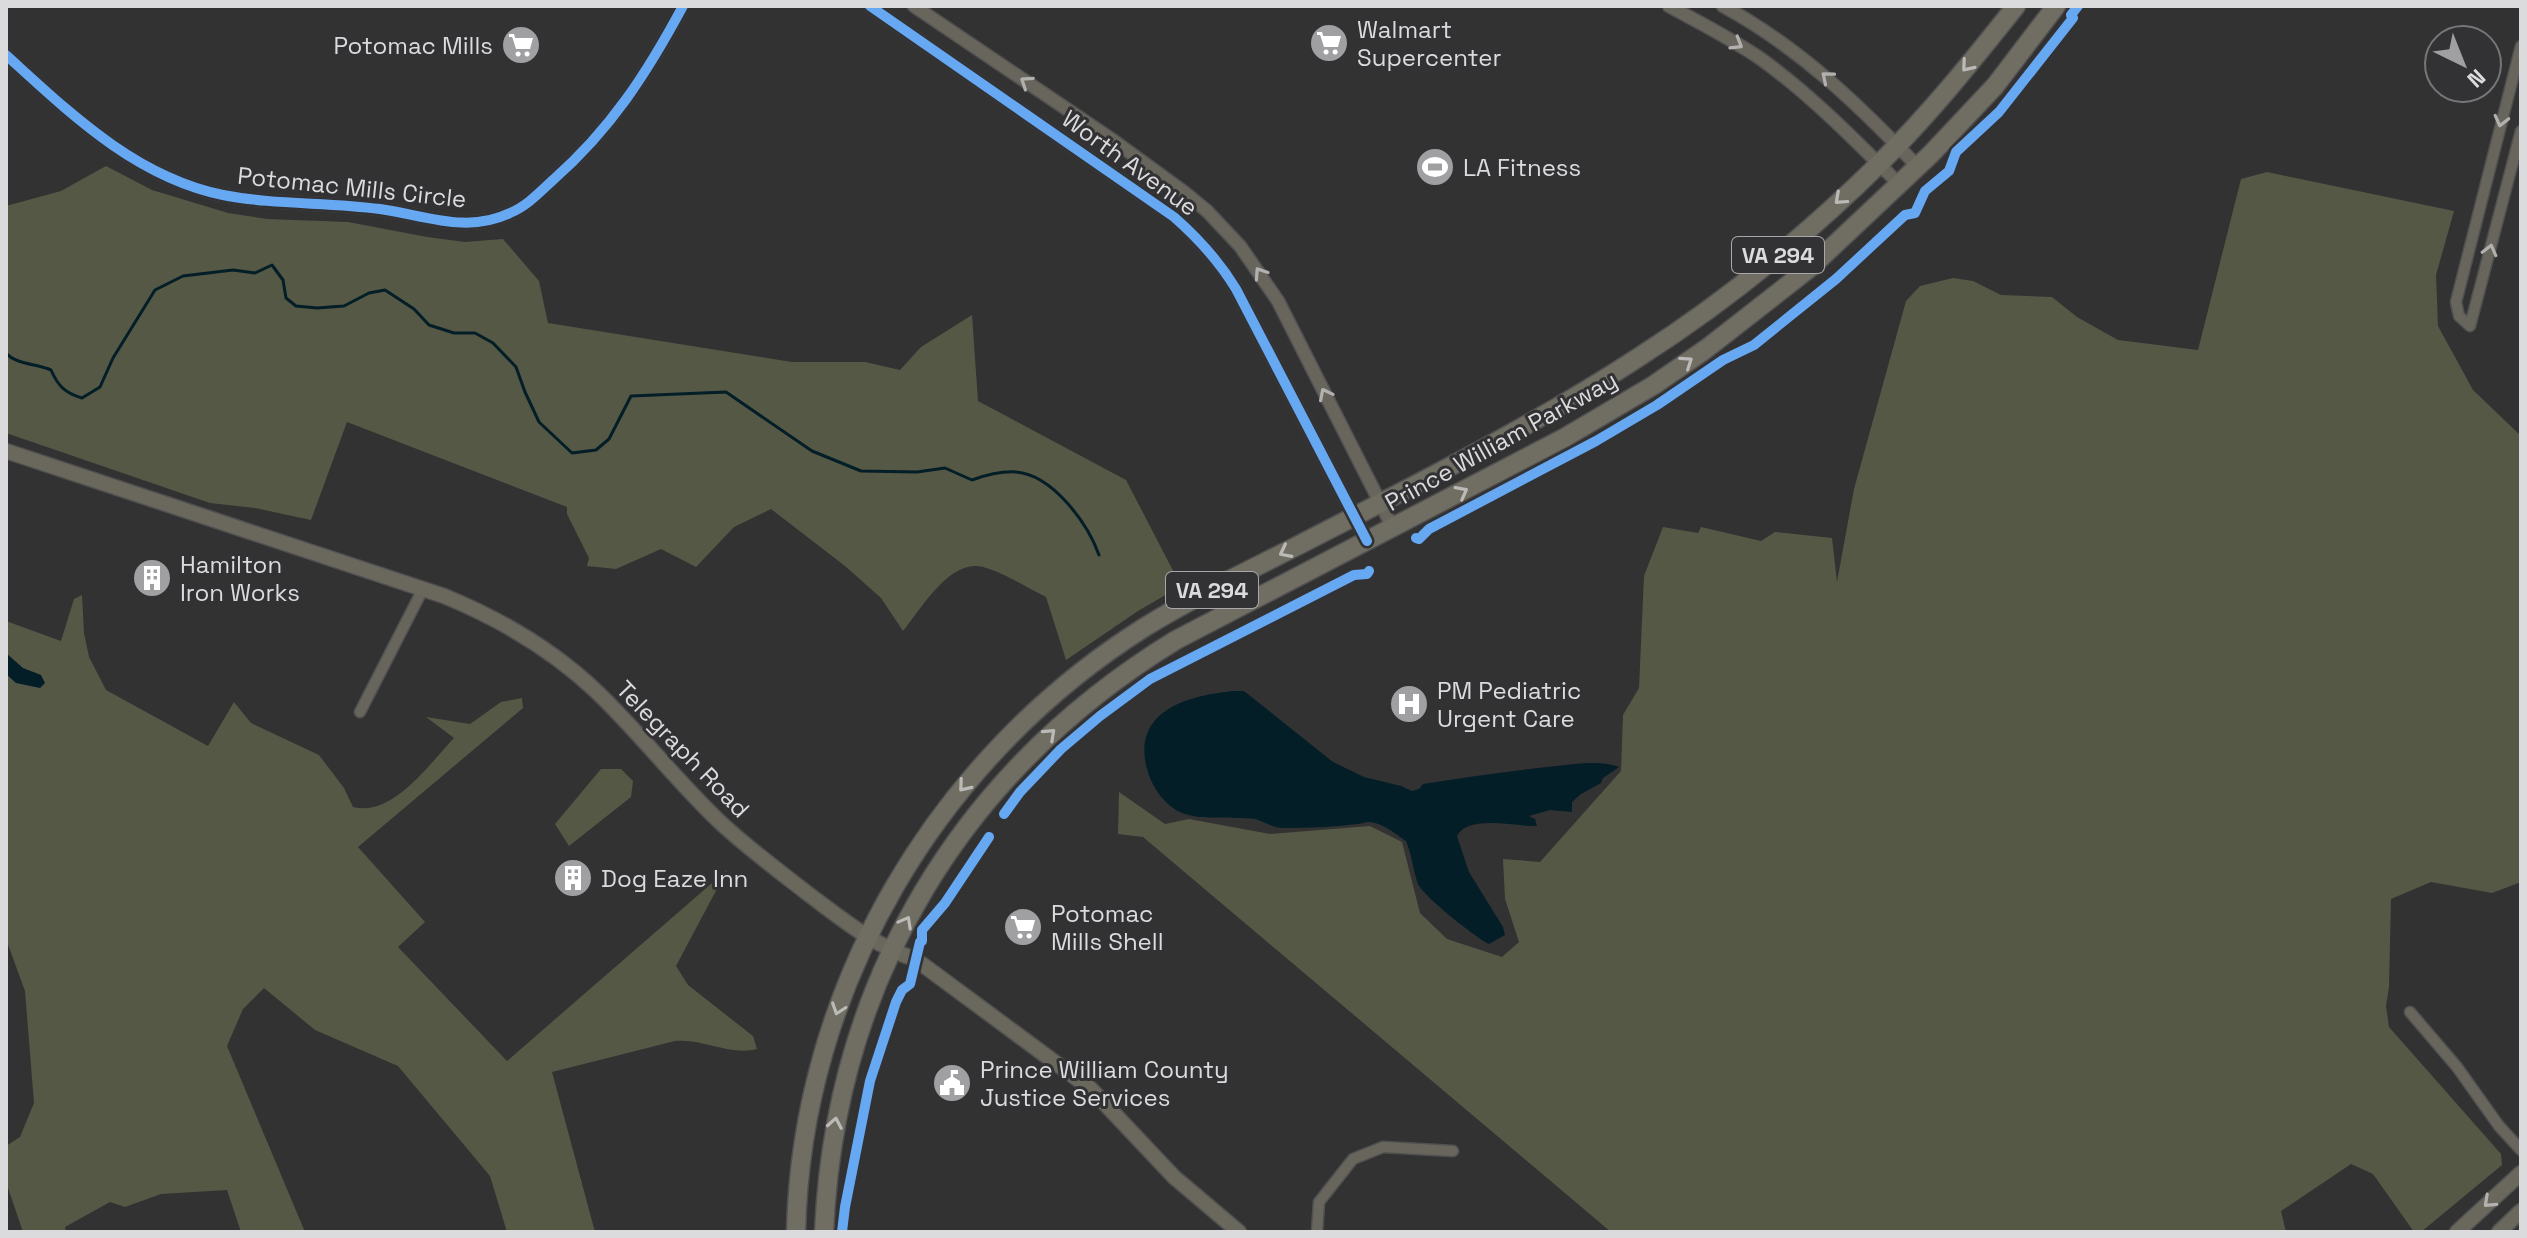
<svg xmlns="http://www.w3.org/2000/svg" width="2527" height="1238" font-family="'Space Grotesk',sans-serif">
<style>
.green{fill:#555845}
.water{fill:#041e28}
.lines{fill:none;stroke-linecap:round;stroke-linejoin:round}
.stream{stroke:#041e28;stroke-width:3}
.minor-casing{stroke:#505051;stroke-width:13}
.tertiary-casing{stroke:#505051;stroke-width:15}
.secondary-casing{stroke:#505051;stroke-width:17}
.trunk-casing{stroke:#505051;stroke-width:21}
.minor{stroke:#68665c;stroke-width:10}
.tertiary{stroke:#68665c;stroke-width:12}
.secondary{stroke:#6a685d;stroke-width:14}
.trunk{stroke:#706e62;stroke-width:18}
.cycleway-casing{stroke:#323134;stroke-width:15}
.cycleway{stroke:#66a8f1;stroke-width:10}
.oneway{stroke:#b3b1af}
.oneway2{stroke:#bbbab7}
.oneway3{stroke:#b3b2b0}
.labels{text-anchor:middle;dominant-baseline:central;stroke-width:6;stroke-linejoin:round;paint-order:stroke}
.shield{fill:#323134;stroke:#a8a7aa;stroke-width:2}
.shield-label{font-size:22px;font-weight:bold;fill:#dbdadc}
.poi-label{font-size:24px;fill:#dbdadc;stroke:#323134;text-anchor:start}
.street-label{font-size:24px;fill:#dbdadc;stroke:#323134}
</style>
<rect width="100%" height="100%" fill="#323233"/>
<path class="green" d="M106,166L152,190L228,213L267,219L348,222L427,237L465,242L503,239L539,281L548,323L792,362H865L900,370L921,347L972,315L978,401L1126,480L1181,586L1138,611L1066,660L1046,597C1027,588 1003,572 983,567C950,558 921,609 903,631L881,598L845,566L771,509L734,527L696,567L661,549L616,569L587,566L589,558L567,514V507L347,422L311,520L255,508L210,503L6,433V206L61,191Z
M2267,172L2454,211L2436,275L2438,326L2473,390L2521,436V882L2492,893L2431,882L2391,899L2389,987L2386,1006L2389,1027L2501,1154L2502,1165L2421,1232H2414L2373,1174L2351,1164L2281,1211L2286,1232H1611L1143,837L1118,834L1119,792L1165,824L1189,819L1270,834L1370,826L1402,842L1420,913L1447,939L1502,957L1519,942L1505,899L1503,859L1540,862L1621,771L1623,715L1639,688L1644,576L1663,527L1698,533L1701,527L1761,541L1775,532L1832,538L1837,582L1854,489L1906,301L1920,286L1953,278L1973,281L2001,295L2052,297L2077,317L2118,340L2198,350L2241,179Z
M82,595L84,633L89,657L106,690L208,746L234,702L251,723L319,755L344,788L353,807C393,817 429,764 454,738L426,717L470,724L501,702L522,698L523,708L358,847L425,922L398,947L507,1061L727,870L676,966L688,985L753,1036L757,1049C729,1056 703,1038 675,1041L552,1072L595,1232H507L490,1176L398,1066L315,1030L264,988L243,1009L227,1046L305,1232H241L227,1190L161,1194L125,1207L110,1202L65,1227L66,1232H23L6,1182V1146L20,1137L34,1103L25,991L6,939V621L61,641L74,599Z
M601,769H621L633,781L631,797L569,846L555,824Z"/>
<path class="water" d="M6,653L23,668L41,675L45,683L40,688L16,683L6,674Z
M1234,691H1244L1333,762L1364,777L1401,786L1412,791L1419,789L1423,784C1468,777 1511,771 1556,766C1577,764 1599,760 1619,767L1603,778L1601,783L1581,794L1572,802V812L1550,810L1529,816L1535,819L1537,826C1515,827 1469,814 1457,836L1469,872L1503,927L1505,935L1489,944C1475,937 1424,897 1418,884C1413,870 1412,855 1406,841C1396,834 1381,822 1369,822C1365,822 1361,824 1357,824C1333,827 1308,828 1284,828C1273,828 1265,822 1255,819C1249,818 1242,818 1236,818C1218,817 1192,820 1176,810C1160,800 1150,783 1146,765C1134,709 1191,695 1234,691Z"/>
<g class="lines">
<path class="stream" d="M6,353C15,364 37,364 51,370C58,386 65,393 82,398L100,387L113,358L155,290L183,276L233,270L255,273L272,265L283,280L286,298L296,306L317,308L344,306L369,293L385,290L414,309L429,325L454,333H475L493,343L516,367L525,392L539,422L572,453L596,450L609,439L631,396L726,392L812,451L861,471L917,472L945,468L972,480C986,475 1001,471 1016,472C1053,475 1088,524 1099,555"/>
<g class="minor-casing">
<path id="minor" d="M2521,46L2456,302L2459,316L2470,326L2521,131
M360,712L423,589
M2410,1012L2457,1067L2499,1126L2521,1150
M1317,1232L1319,1202L1353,1159L1383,1147L1453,1151"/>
</g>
<g class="tertiary-casing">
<path id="tertiary" d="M870,6L1174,217C1198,238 1219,261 1236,289L1367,541
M914,6L1114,141L1184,192L1207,211L1240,246L1278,301L1393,528
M1669,6C1700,23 1732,39 1761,59C1811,95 1856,141 1900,185
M1723,6C1800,48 1858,104 1918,167
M6,55C70,113 135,177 223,195C274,205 328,202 380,209C424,215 467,234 510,213C527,206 540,192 553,180C611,129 647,73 683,6"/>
</g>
<g class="secondary-casing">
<path id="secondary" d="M6,451L444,596C500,619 553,650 597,692C641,734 678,783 722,824C749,849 779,871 807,893C842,919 874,946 915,959L1091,1089L1174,1177L1239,1232
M2457,1232L2521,1173
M2499,1232L2521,1211"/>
</g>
<g class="trunk-casing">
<path id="trunk" d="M796,1232C801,987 938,757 1145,627C1193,597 1246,572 1297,546C1411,487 1532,427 1639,357C1725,302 1806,236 1879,164C1929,115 1973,60 2016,6
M824,1232C835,980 962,771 1176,640L1564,438L1654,385L1706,349L1811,267L1931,154L1995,86L2056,6"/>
</g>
<use href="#minor" class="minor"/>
<use href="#tertiary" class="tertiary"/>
<use href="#secondary" class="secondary"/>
<use href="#trunk" class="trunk"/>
<g class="cycleway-casing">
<path id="cycleway" d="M870,6L1174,217C1198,238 1219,261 1236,289L1367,541
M6,55C70,113 135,177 223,195C274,205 328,202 380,209C424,215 467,234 510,213C527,206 540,192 553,180C611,129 647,73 683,6
M1416,538L1419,539L1429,529L1596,441L1657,405L1723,360L1754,345L1836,279L1905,215L1915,213L1925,191L1949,171L1956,152L1999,112L2073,18L2071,15L2078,6
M1004,814L1020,792L1061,749L1100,716L1150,679L1354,575L1367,574L1369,571
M842,1232L845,1207L870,1081L896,1002L902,990L910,984L920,942L922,941V930L945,903L989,837"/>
</g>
<use href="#cycleway" class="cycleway"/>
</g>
<defs><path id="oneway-chevron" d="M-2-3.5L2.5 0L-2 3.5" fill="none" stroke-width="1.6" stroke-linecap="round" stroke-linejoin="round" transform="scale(2)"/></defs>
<g class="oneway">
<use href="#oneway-chevron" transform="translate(1737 44) rotate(31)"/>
<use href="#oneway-chevron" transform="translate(1827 77) rotate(-140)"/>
<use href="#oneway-chevron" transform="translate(1026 82) rotate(-146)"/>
<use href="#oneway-chevron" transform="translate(2501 121) rotate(104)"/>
<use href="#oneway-chevron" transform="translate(2490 250) rotate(-76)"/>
<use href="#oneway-chevron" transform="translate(1260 273) rotate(-124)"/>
<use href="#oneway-chevron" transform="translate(1325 394) rotate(-117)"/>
</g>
<g class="oneway2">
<use href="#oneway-chevron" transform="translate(1967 66) rotate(130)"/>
<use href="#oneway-chevron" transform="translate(1840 199) rotate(138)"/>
<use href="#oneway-chevron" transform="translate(1687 362) rotate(-34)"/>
<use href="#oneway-chevron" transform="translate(1462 492) rotate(-28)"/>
<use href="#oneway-chevron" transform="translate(1285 552) rotate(153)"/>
<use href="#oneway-chevron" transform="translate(1050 734) rotate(-43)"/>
<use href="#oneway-chevron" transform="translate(964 786) rotate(130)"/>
<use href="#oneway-chevron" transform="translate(906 922) rotate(-61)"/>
<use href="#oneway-chevron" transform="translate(838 1009) rotate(109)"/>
<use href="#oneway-chevron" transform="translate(835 1123) rotate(-80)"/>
</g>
<use class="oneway3" href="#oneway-chevron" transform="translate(2489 1202) rotate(137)"/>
<defs>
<g id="supermarket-disc" transform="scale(2)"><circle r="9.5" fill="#a09fa1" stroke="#323134"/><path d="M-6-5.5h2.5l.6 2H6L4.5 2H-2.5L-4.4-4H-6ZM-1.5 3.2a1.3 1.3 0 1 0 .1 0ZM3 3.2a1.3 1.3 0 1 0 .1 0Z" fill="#fff"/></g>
<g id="stadium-disc" transform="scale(2)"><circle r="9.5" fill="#a09fa1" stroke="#323134"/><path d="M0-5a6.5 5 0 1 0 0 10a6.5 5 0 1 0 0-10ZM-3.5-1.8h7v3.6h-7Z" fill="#fff"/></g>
<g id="building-disc" transform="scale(2)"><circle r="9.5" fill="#a09fa1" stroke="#323134"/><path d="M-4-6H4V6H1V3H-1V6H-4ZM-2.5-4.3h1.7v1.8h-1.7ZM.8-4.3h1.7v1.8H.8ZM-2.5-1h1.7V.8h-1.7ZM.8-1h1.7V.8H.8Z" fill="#fff"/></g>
<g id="hospital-disc" transform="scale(2)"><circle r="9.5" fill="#a09fa1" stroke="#323134"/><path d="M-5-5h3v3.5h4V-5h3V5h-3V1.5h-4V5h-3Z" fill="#fff"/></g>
<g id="civic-disc" transform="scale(2)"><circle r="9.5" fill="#a09fa1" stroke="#323134"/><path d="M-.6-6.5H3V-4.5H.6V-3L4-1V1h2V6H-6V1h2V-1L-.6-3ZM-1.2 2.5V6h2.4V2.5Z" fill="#fff"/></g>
</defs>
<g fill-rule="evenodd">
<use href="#supermarket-disc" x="1329" y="43"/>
<use href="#supermarket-disc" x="521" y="45"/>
<use href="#stadium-disc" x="1435" y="167"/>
<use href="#building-disc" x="152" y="578"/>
<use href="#hospital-disc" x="1409" y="704"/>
<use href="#building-disc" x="573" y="878"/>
<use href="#supermarket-disc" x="1023" y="927"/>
<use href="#civic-disc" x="952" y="1083"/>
</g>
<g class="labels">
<g class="shield">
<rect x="1732" y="237" width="92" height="36" rx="6"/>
<rect x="1166" y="572" width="92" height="36" rx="6"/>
</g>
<g class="shield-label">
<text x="1778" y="255">VA 294</text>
<text x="1212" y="590">VA 294</text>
</g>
<g class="poi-label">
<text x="1357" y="29">Walmart<tspan x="1357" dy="28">Supercenter</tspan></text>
<text x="493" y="45" text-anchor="end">Potomac Mills</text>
<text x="1463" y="167">LA Fitness</text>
<text x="180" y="564">Hamilton<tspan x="180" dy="28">Iron Works</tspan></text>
<text x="1437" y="690">PM Pediatric<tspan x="1437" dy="28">Urgent Care</tspan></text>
<text x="601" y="878">Dog Eaze Inn</text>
<text x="1051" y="913">Potomac<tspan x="1051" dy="28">Mills Shell</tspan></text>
<text x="980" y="1069">Prince William County<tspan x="980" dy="28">Justice Services</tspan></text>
</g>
<g class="street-label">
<text transform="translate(1130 163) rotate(36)">Worth Avenue</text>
<text transform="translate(352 187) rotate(6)">Potomac Mills Circle</text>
<text transform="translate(1501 441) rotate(-29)">Prince William Parkway</text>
<text transform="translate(683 749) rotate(46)">Telegraph Road</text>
</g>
</g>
<rect width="2527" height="1238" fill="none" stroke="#dbdadc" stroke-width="16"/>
<g transform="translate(2463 64) rotate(137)"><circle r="38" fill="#323134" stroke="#767577" stroke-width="2"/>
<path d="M0-6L14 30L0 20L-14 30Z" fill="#a09fa1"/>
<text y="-12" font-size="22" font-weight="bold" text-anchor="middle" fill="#dbdadc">N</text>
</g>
</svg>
